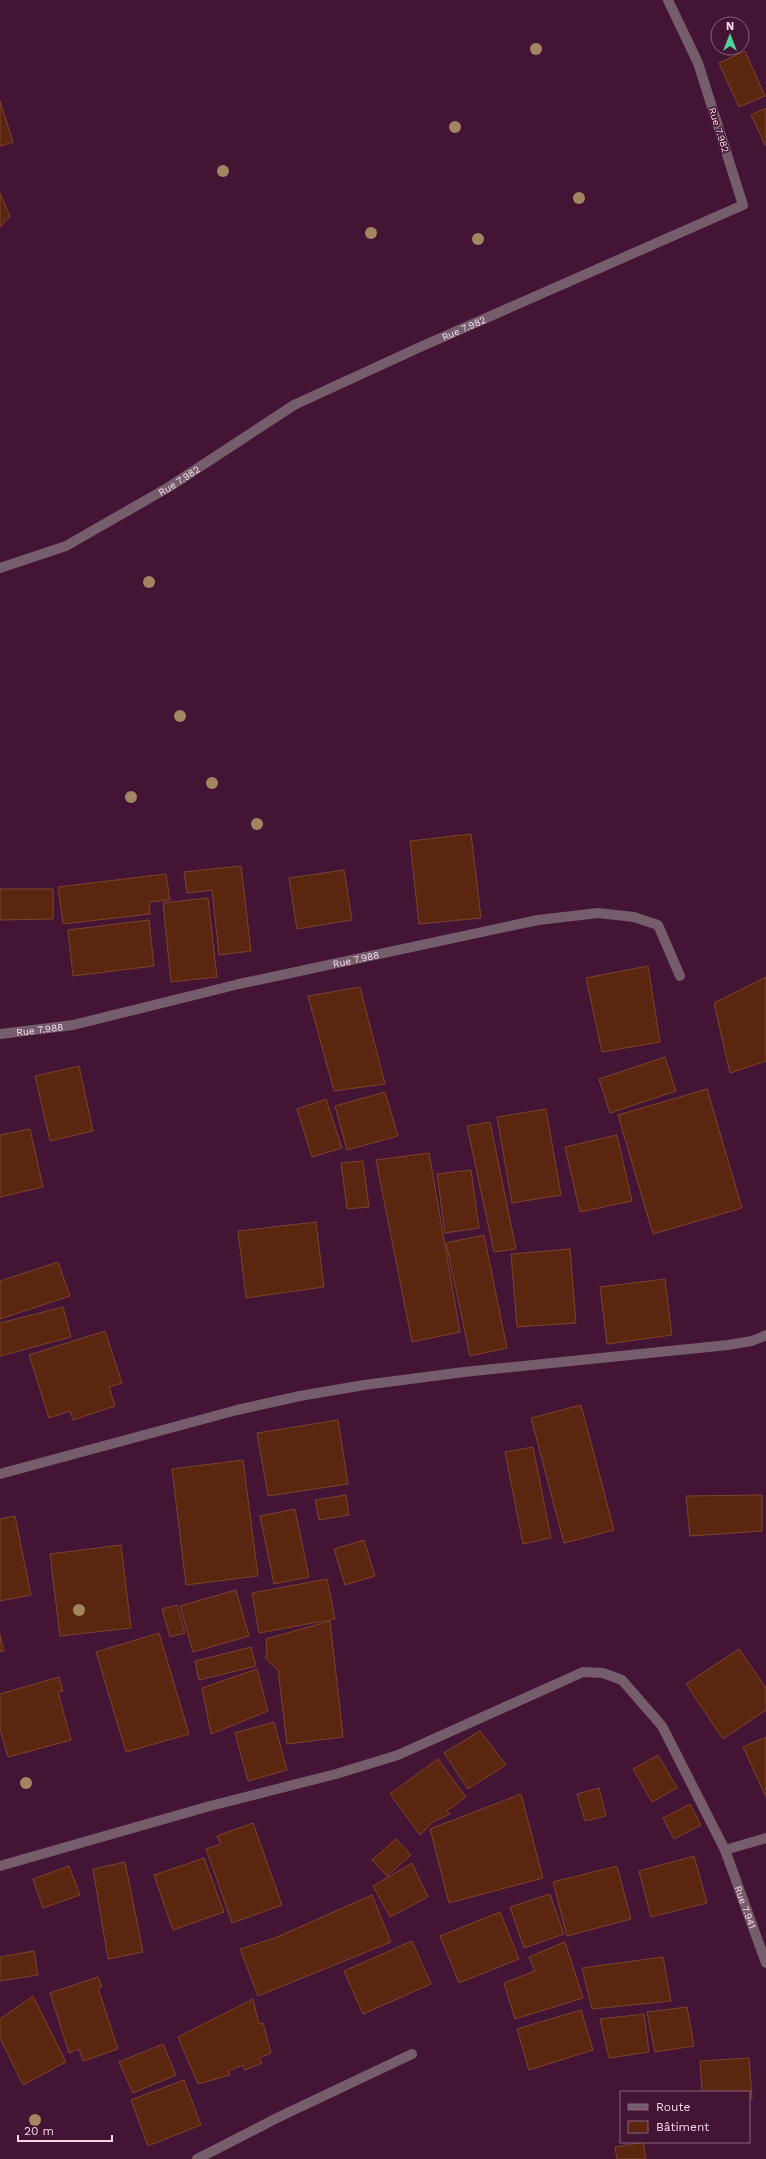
<svg xmlns="http://www.w3.org/2000/svg" width="766" height="2159" font-family="'Work Sans',sans-serif">
<style>
.building{fill:#5b260f;stroke:#7c442e}
.lines{fill:none;stroke-linecap:round;stroke-linejoin:round}
.street{stroke:#755d6c;stroke-width:10}
.tree{fill:#a28661}
.labels{text-anchor:middle;dominant-baseline:central;stroke-width:3;stroke-linejoin:round;paint-order:stroke}
.street-label{font-size:10px;fill:#f7d8ea;stroke:#431434}
</style>
<rect width="100%" height="100%" fill="#431434"/>
<path class="building" d="M745,51L765,96L739,107L719,63Z
M0,101L13,142L0,146Z
M766,108V145H765L751,115Z
M0,193L10,216L0,227Z
M471,834L481,918L419,924L410,841Z
M241,866L251,951L219,955L212,890L187,893L184,872Z
M344,870L352,920L297,929L289,878Z
M166,874L170,900L149,902L150,914L63,924L58,887Z
M0,889H53V919L0,920Z
M208,898L217,977L171,982L163,903Z
M149,920L154,966L73,976L68,930Z
M648,966L660,1042L602,1052L586,978Z
M766,977V1061L730,1073L714,1003Z
M360,987L385,1084L334,1091L308,996Z
M665,1057L676,1091L610,1113L599,1079Z
M79,1066L93,1131L50,1141L35,1076Z
M707,1089L742,1208L653,1234L618,1115Z
M385,1092L398,1136L347,1150L335,1106Z
M326,1099L342,1148L312,1157L297,1109Z
M546,1109L561,1195L512,1203L497,1117Z
M490,1122L516,1249L494,1252L467,1126Z
M30,1129L43,1187L0,1197V1135Z
M617,1135L632,1201L580,1212L565,1147Z
M429,1153L460,1332L412,1342L376,1160Z
M363,1161L369,1207L347,1209L341,1163Z
M471,1170L479,1228L445,1233L437,1174Z
M316,1222L324,1287L246,1298L238,1231Z
M484,1235L507,1348L470,1356L446,1243Z
M570,1249L576,1323L517,1327L511,1254Z
M58,1262L70,1296L0,1319V1281Z
M665,1279L672,1335L607,1344L600,1287Z
M63,1307L71,1337L0,1356V1323Z
M105,1331L122,1383L109,1387L115,1406L73,1420L70,1411L49,1418L29,1355Z
M581,1405L614,1530L564,1543L531,1418Z
M338,1420L348,1484L268,1496L257,1433Z
M533,1447L551,1538L523,1544L505,1452Z
M243,1460L258,1576L186,1585L172,1469Z
M346,1495L349,1515L319,1520L315,1500Z
M762,1495V1531L690,1536L686,1496Z
M295,1509L309,1577L274,1584L260,1516Z
M15,1516L31,1595L0,1601V1519Z
M364,1540L375,1576L345,1585L334,1549Z
M121,1545L131,1628L60,1636L50,1554Z
M327,1579L335,1619L259,1633L252,1593Z
M236,1590L249,1636L193,1652L180,1606Z
M177,1605L185,1633L170,1637L162,1609Z
M330,1621L343,1737L287,1744L278,1670L265,1658L267,1655L266,1639Z
M159,1633L189,1734L126,1752L96,1652Z
M0,1634L4,1651L0,1652Z
M251,1647L256,1666L199,1680L195,1661Z
M739,1649L766,1688V1710L723,1739L686,1684Z
M257,1669L268,1711L211,1734L202,1688Z
M59,1677L63,1691L58,1692L71,1740L8,1757L0,1729V1694Z
M274,1722L287,1770L248,1781L235,1733Z
M480,1731L506,1765L468,1789L444,1753Z
M766,1737V1797L743,1747Z
M658,1755L677,1788L652,1802L633,1769Z
M438,1759L466,1797L447,1811L450,1814L433,1822L420,1835L390,1794Z
M599,1788L606,1816L585,1821L577,1794Z
M521,1794L543,1878L449,1903L430,1829Z
M690,1804L701,1825L674,1839L663,1818Z
M253,1823L282,1905L232,1923L206,1849L221,1844L217,1836Z
M396,1839L411,1855L387,1876L372,1860Z
M694,1856L707,1903L651,1917L639,1871Z
M204,1858L224,1912L173,1930L154,1875Z
M125,1862L143,1952L108,1959L93,1869Z
M412,1863L428,1897L390,1917L373,1886Z
M69,1866L80,1895L43,1908L33,1879Z
M617,1866L631,1919L567,1936L553,1882Z
M550,1894L564,1934L524,1948L510,1907Z
M372,1895L391,1942L258,1996L240,1949L275,1938Z
M500,1912L519,1959L459,1983L440,1936Z
M412,1941L431,1984L363,2014L344,1971Z
M565,1942L583,1998L515,2019L504,1983L535,1971L529,1957Z
M34,1951L38,1975L0,1981V1957Z
M663,1957L671,2001L592,2009L582,1968Z
M98,1977L102,1987L98,1988L118,2049L83,2061L79,2049L69,2053L50,1993Z
M33,1996L66,2062L23,2085L0,2038V2019Z
M253,1999L259,2024L263,2023L271,2053L259,2058L262,2063L245,2070L243,2065L228,2071L230,2075L198,2084L178,2037Z
M687,2007L694,2046L655,2052L647,2012Z
M581,2010L593,2050L529,2070L517,2029Z
M644,2014L649,2052L609,2058L600,2019Z
M163,2044L176,2075L133,2093L119,2062Z
M749,2058L752,2099H749V2092H702L700,2061Z
M184,2080L201,2125L148,2146L131,2100Z
M643,2142L646,2159H617L615,2147Z"/>
<g class="lines">
<g class="street">
<path id="s1" d="M0,568L66,546L169,487L294,405L418,348L743,205L698,63L668,0"/>
<path id="s2" d="M0,1034L73,1025L239,984L538,920L598,913L634,917L658,925L680,976"/>
<path d="M0,1474L237,1410L300,1396L364,1385L464,1372L728,1345L752,1341L766,1335"/>
<path d="M725,1850L766,1838"/>
<path id="s3" d="M0,1866L210,1806L336,1774L398,1755L583,1672L603,1673L622,1680L662,1726L725,1850L766,1963"/>
<path d="M197,2159L279,2117L412,2054"/>
</g>
</g>
<g class="tree">
<circle cx="536" cy="49" r="6"/>
<circle cx="455" cy="127" r="6"/>
<circle cx="223" cy="171" r="6"/>
<circle cx="579" cy="198" r="6"/>
<circle cx="371" cy="233" r="6"/>
<circle cx="478" cy="239" r="6"/>
<circle cx="149" cy="582" r="6"/>
<circle cx="180" cy="716" r="6"/>
<circle cx="212" cy="783" r="6"/>
<circle cx="131" cy="797" r="6"/>
<circle cx="257" cy="824" r="6"/>
<circle cx="79" cy="1610" r="6"/>
<circle cx="26" cy="1783" r="6"/>
<circle cx="35" cy="2120" r="6"/>
</g>
<g class="labels">
<g class="street-label">
<text transform="translate(719 130) rotate(72)">Rue 7.982</text>
<text stroke="none"><textPath href="#s1" startOffset="524">Rue 7.982</textPath></text>
<text stroke="none"><textPath href="#s1" startOffset="200">Rue 7.982</textPath></text>
<text stroke="none"><textPath href="#s2" startOffset="364">Rue 7.988</textPath></text>
<text stroke="none"><textPath href="#s2" startOffset="40">Rue 7.988</textPath></text>
<text stroke="none"><textPath href="#s3" startOffset="917">Rue 7.941</textPath></text>
</g>
</g>
<rect x="620" y="2091" width="130" height="52" fill="#431434" stroke="#8b627d"/>
<rect x="628" y="2104" width="20" height="6" fill="#755d6c" stroke="#8b627d"/>
<text x="656" y="2111" font-size="12" fill="#f7d8ea">Route</text>
<rect x="628" y="2121" width="20" height="12" fill="#5b260f" stroke="#8b627d"/>
<text x="656" y="2131" font-size="12" fill="#f7d8ea">Bâtiment</text>
<g transform="translate(730 36)"><circle r="19" fill="#431434" stroke="#8b627d"/>
<path d="M0-3L7 15L0 10L-7 15Z" fill="#4cd49b"/>
<text y="-6" font-size="11" font-weight="bold" text-anchor="middle" fill="#f7d8ea">N</text>
</g>
<path d="M18 2135v6h94v-6" fill="none" stroke="#f7d8ea" stroke-width="2"/>
<text x="24" y="2135" font-size="12" fill="#f7d8ea" stroke="#431434" stroke-width="3" paint-order="stroke">20 m</text>
</svg>
